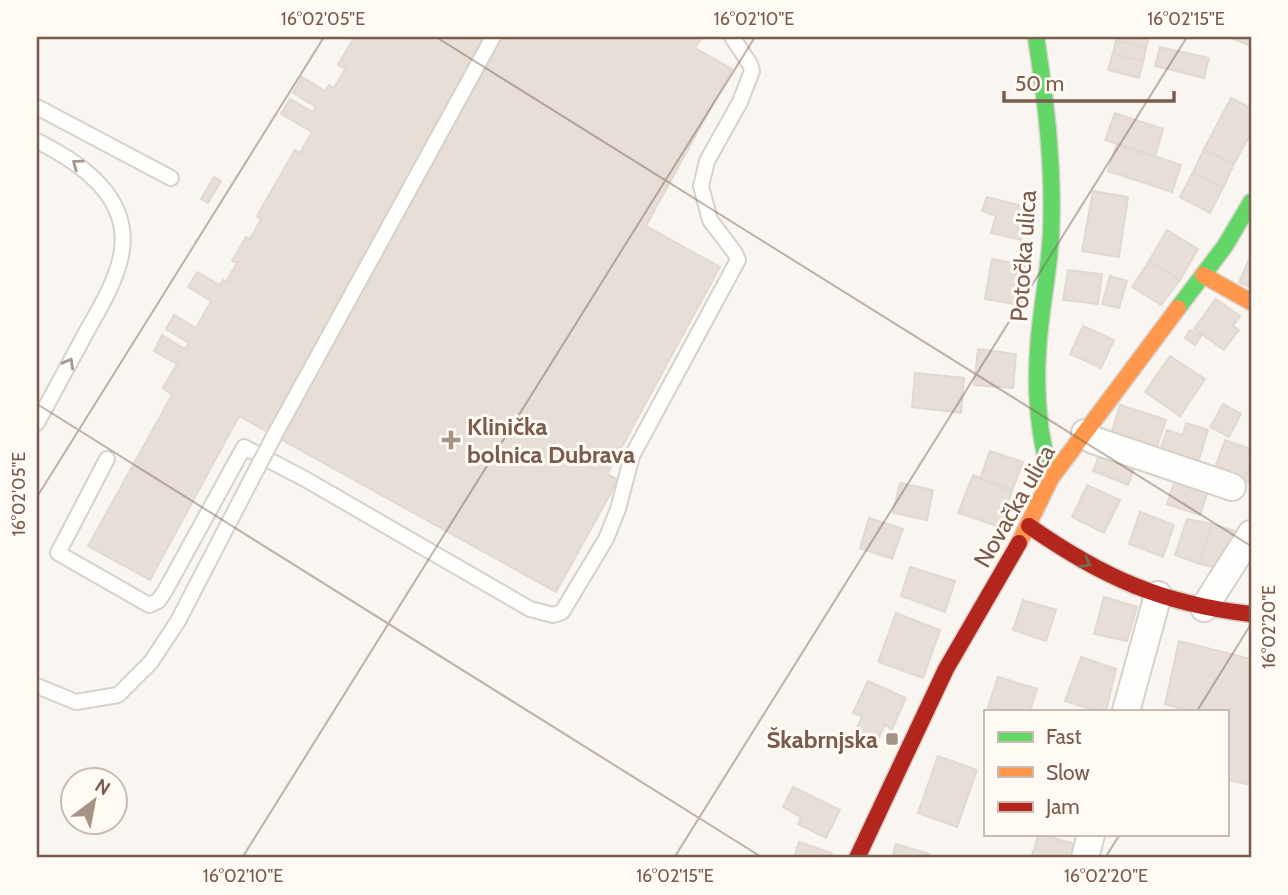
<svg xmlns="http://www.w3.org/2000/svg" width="1288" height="895" font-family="Cabin,sans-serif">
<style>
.building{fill:#e6ded7;stroke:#e2d8d2;stroke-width:2}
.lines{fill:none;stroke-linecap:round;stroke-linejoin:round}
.lane-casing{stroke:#d7d1cb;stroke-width:18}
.street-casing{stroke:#d7d1cb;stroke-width:30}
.fast-casing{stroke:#d9d2cb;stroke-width:19}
.slow-casing{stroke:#d9d2cb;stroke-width:19}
.jam-casing{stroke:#d9d2cb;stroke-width:19}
.lane{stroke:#fefefd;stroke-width:14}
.street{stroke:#fefefd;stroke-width:26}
.fast{stroke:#63d668;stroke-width:16}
.slow{stroke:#ff974d;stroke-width:16}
.jam{stroke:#b3261e;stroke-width:16}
.lane-bridge-casing{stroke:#d7d1cb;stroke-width:18;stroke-linecap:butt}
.lane-bridge{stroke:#fefefd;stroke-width:14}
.oneway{stroke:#a8958b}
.oneway2{stroke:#776e51}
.ticks{fill:none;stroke:#7a5c4d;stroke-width:2;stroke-opacity:0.45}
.poi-dot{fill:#a69286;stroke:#fffaf3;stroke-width:2.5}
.labels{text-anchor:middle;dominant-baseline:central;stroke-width:6;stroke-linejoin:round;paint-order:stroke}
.street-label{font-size:24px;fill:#7a5c4d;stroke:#fffaf3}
.poi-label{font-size:24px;font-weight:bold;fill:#7a5c4d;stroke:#fffaf3;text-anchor:start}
.neatline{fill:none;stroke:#7a5c4d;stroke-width:2.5}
.ticks-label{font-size:18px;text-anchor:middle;fill:#7a5c4d}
</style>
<rect width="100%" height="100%" fill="#f9f5f0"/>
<path class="building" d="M354,37H702L695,48L732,69L646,226L720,267L607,474L618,480L556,592L239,416L150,580L88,546L172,395L163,388L177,364L154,351L162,335L185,349L189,343L166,329L174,315L196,328L211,301L188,287L197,272L220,285L223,280L226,282L237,263L232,261L246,237L250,239L261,219L257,216L295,150L300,153L312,132L281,114L290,99L313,112L316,107L293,93L302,77L325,91L329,85L334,88L345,69L338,65Z
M1117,37H1149L1146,48L1116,40Z
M1229,37H1251V46Z
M1116,40L1146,48L1143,62L1113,53Z
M1160,47L1209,58L1204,78L1155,66Z
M1113,53L1143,62L1139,78L1108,70Z
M1231,98L1251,108V133L1234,164L1204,149Z
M1115,113L1163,129L1155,157L1105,140Z
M1117,144L1181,165L1172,192L1108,171Z
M1204,149L1234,164L1223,188L1193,172Z
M1193,172L1223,188L1210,213L1180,197Z
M214,177L221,181L208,203L201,199Z
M1093,191L1128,197L1119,257L1082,251Z
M987,197L1030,208L1021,240L991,233L996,216L982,211Z
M1167,230L1198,249L1180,280L1149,261Z
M1251,255V288L1239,282Z
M992,259L1028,266L1020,305L985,299Z
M1149,261L1180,280L1161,305L1132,287Z
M1068,270L1102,274L1098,304L1063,300Z
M1110,276L1127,281L1119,308L1102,304Z
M1216,299L1240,316L1233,326L1239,330L1224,350L1194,329Z
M1083,326L1114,340L1101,368L1070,354Z
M1190,330L1201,336L1195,345L1185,338Z
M978,349L1016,354L1013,388L974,385Z
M1170,356L1205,379L1180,416L1145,392Z
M915,373L964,378L961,413L912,407Z
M1223,404L1241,414L1229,437L1210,427Z
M1120,405L1166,420L1155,452L1110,438Z
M1186,423L1208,430L1196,469L1158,457L1167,430L1183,435Z
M1225,440L1251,449V461L1244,481L1214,471Z
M1102,448L1137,461L1128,485L1093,471Z
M990,451L1023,462L1012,491L980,479Z
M1251,461V483L1244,481Z
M1177,474L1210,485L1200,515L1167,504Z
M973,475L1012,491L1000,527L958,513Z
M900,483L933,490L927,520L893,513Z
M1087,485L1120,500L1104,533L1072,517Z
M1140,512L1174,525L1163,557L1129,544Z
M869,518L903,529L892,559L860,548Z
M1187,519L1212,524L1200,564L1175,555Z
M1212,524L1241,533L1218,568L1200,564Z
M910,567L955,581L945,612L901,596Z
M1104,597L1137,607L1127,641L1094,634Z
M1023,600L1056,610L1046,641L1013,630Z
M896,613L940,630L923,678L878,662Z
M1179,641L1251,659V785L1229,780L1227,789V711H1189L1165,704Z
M1081,657L1116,669L1106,711H1097L1065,701Z
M998,677L1037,689L1030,711H1002L988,707Z
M868,681L906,698L892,729L885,725L873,750L852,740L862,716L853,713Z
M938,756L977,770L957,827L918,813Z
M793,787L840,810L826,838L798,824L801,817L783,807Z
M1039,834L1075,844L1071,858H1031Z
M799,842L832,853L830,858H794Z
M896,844L929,854L928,858H892Z"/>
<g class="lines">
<g class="lane-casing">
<path id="lane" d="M37,107L171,178
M37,141C81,163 133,198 121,256C115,283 101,306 88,329C71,360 54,392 37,423
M274,436L493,37
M107,459L58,553L149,605L158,601L165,591L244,447L305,479L530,609L553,615L562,612L606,539L618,509L632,456L738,260L735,253L710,220L701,186L707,161L740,102L752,71L750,64L732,37
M37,686L76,702L118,695L151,662L178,621L250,482"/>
</g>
<g class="street-casing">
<path id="street" d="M1085,433L1093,440L1232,487
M1204,608L1251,534
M1126,711L1158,595
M1085,858L1091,834"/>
</g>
<g class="fast-casing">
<path id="fast" d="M1036,37C1046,102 1054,168 1051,234C1049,273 1040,312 1038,351C1035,394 1039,437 1051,478
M1178,308L1225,246L1251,202"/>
</g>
<g class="slow-casing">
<path id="slow" d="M1203,275L1251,302
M1019,543L1051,478L1178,308"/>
</g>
<g class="jam-casing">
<path id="jam" d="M1029,526C1102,577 1162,604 1251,614
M857,858L946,669L1019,543"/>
</g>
<use href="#lane" class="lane"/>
<use href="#street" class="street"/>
<use href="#fast" class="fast"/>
<use href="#slow" class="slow"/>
<use href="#jam" class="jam"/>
<g class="lane-bridge-casing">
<path id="lane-bridge" d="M250,482L274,436"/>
</g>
<use href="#lane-bridge" class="lane-bridge"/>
</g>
<defs><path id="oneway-chevron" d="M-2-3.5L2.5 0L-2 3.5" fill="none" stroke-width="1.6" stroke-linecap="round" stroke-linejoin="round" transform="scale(1.75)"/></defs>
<g class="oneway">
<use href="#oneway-chevron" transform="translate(77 164) rotate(-144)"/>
<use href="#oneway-chevron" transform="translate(69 363) rotate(-61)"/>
</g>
<use class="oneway2" href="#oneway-chevron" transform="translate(1086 563) rotate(30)"/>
<path class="ticks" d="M436,37L1251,546M37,404L763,858M37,497L324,37M1197,711L1251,624M242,858L755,37M674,858L1187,37M1105,858L1120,834"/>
<g class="poi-dot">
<path d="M447.5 429.5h7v7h7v7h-7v7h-7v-7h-7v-7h7z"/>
<rect x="885" y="732" width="14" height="14" rx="3.5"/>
</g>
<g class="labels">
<g class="street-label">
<text transform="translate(1023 256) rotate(-86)">Potočka ulica</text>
<text transform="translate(1014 506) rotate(-60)">Novačka ulica</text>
</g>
<g class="poi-label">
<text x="467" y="426">Klinička<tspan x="467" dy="28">bolnica Dubrava</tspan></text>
<text x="878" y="739" text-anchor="end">Škabrnjska</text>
</g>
</g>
<rect width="1288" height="895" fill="none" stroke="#fffaf3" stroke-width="77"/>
<rect x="984" y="710" width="245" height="126" fill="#fffaf3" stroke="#cabbb1" stroke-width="2"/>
<rect x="998" y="732" width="35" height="10" fill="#63d668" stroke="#cabbb1" stroke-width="2"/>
<text x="1046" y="744" font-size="21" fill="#7a5c4d">Fast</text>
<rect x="998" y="767" width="35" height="10" fill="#ff974d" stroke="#cabbb1" stroke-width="2"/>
<text x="1046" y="780" font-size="21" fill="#7a5c4d">Slow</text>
<rect x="998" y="802" width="35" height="10" fill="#b3261e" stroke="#cabbb1" stroke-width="2"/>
<text x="1046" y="814" font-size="21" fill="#7a5c4d">Jam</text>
<g transform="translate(94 801) rotate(32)"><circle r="33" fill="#fffaf3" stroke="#cabbb1" stroke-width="2"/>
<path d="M0-5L12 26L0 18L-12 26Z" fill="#a69286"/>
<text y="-10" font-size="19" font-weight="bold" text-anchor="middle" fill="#7a5c4d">N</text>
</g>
<path d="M1004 91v10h170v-10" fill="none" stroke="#7a5c4d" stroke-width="3.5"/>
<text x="1015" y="91" font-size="21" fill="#7a5c4d" stroke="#fffaf3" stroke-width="5" paint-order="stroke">50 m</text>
<rect x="38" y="38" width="1212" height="818" class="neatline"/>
<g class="ticks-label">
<text x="323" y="25">16°02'05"E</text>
<text x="754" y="25">16°02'10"E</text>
<text x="1186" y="25">16°02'15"E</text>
<text transform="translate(19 494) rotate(-90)" y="6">16°02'05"E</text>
<text transform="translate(1269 627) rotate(-90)" y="6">16°02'20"E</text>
<text x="243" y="882">16°02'10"E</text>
<text x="675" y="882">16°02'15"E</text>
<text x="1106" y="882">16°02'20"E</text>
</g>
</svg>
